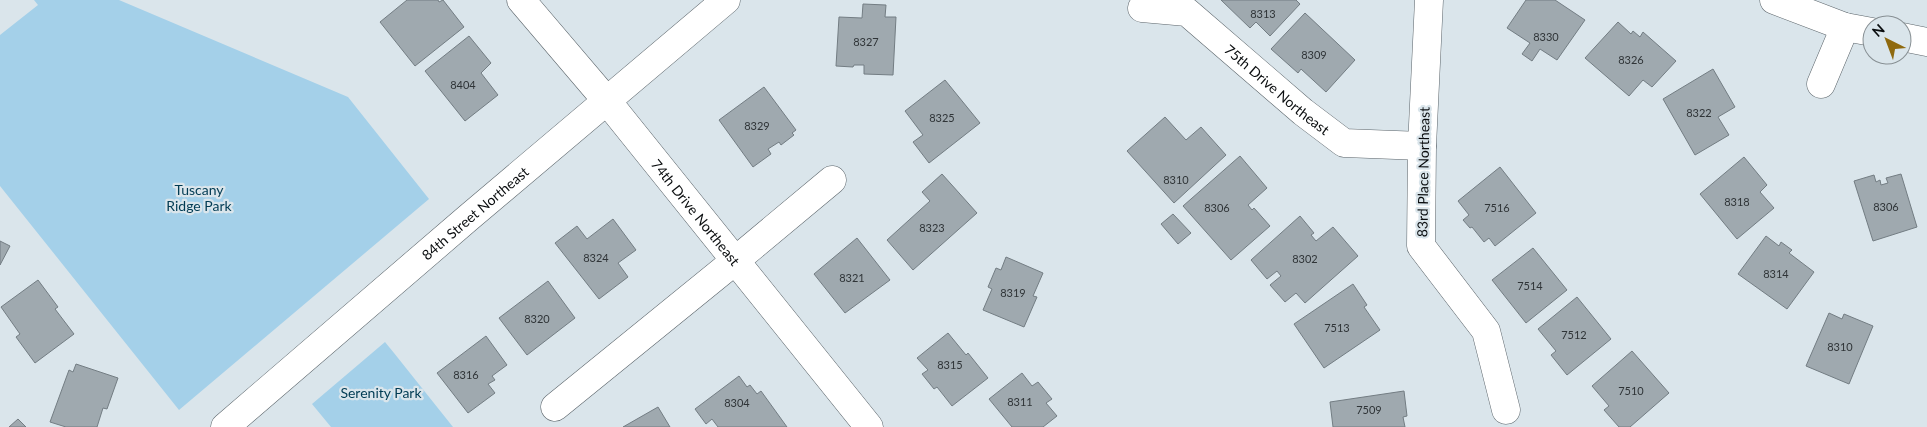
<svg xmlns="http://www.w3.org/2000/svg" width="1927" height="427" font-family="Lato,sans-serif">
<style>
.green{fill:#a4d0e9}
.building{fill:#9fa9af;stroke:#737d83}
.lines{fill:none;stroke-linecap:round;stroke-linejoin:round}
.minor-casing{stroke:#5b646a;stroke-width:29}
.minor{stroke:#fff;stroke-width:28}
.labels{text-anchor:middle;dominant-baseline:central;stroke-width:4.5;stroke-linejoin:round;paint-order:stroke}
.number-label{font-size:11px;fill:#2f3437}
.street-label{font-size:14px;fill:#0a0d0f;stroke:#dae5eb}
.park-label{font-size:14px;fill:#003b53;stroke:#dae5eb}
</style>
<rect width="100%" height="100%" fill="#dae5eb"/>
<path class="green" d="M34,0H119L348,97L429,199L179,410L0,186V35L38,5Z
M385,342L394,353L453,427H331L312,404Z"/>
<path class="building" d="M407,0H438L439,2L443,0L464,27L415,66L380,22Z
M1221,0H1296L1300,4L1270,36L1256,22L1250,28Z
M1526,0H1555L1585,20L1557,60L1540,49L1532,61L1522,54L1530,43L1507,28Z
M863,4L886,5L885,17H896L893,75L864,74V65H854L853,67L836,66L839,17L862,18Z
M1305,13L1355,60L1326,92L1301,69L1298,73L1271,49Z
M1618,22L1631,34L1633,31L1640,37L1643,32L1676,61L1652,87L1643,80L1629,96L1585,58Z
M469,36L491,63L481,73L498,95L465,121L425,71Z
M1713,69L1735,107L1718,117L1729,135L1695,155L1663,99Z
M945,80L980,123L929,163L913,142L923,135L905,111Z
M764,87L796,130L792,133L794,135L781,145L779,142L768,149L771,154L753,167L719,120Z
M1165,117L1186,140L1201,127L1226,155L1174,203L1127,151Z
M1240,156L1267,188L1248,205L1252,210L1254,208L1270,226L1231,260L1183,206Z
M1744,157L1767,185L1760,192L1774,208L1737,239L1700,194Z
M1500,167L1536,213L1495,246L1489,238L1484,242L1472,227L1470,228L1463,220L1469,215L1458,201Z
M942,174L977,213L913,270L887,240L930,201L922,192Z
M1901,174L1917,227L1873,241L1854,181L1874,175L1876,182L1880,180L1881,185L1888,183L1886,178Z
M1173,214L1191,233L1178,244L1161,224Z
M1300,216L1314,233L1311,235L1316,241L1333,227L1358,256L1305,303L1296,293L1285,302L1270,285L1281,276L1277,271L1267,279L1251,260Z
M613,219L636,250L618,263L628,277L599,299L555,243L577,226L587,239Z
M1766,236L1779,246L1781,242L1792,250L1789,253L1814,272L1787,309L1738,274Z
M857,238L890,280L845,313L814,274Z
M0,241L10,246L0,265Z
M1533,248L1567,290L1526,323L1492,280Z
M1006,257L1043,273L1033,296L1037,297L1024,327L983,310L992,289L988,287L996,268L1001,270Z
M38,280L58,307L55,309L74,334L35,363L16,337L20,334L1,307Z
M548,281L575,318L527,355L499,318Z
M1353,284L1367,305L1364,307L1380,330L1324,368L1294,324Z
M1577,297L1611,339L1567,375L1551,355L1556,351L1538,329Z
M1829,313L1842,319L1844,314L1873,326L1849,384L1806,366Z
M948,333L966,355L968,353L988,378L952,406L937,387L934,389L922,374L928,370L917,358Z
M486,336L507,365L492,376L495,380L488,384L495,393L468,413L437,373Z
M1632,351L1669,393L1630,427H1619L1604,410L1609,406L1592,386Z
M76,364L118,378L107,409L103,408L97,427H66L50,422L69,370L73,372Z
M1022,373L1032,386L1038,382L1052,399L1046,403L1057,416L1043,427H1012L989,399Z
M739,376L747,387L750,385L757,394L761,391L787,427H718L712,419L706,424L695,409Z
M1404,391L1407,416L1403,417L1405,427H1333L1330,402Z
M658,407L670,427H623Z
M18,419L26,427H9Z"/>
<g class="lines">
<g class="minor-casing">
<g id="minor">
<path id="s1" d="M521,0L607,101L869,427"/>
<path d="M1429,0L1422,146L1421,246L1486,331L1506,410"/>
<path d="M1774,0L1845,27L1872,32"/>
<path id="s2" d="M1142,8L1187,12L1303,112L1344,143L1422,146"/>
<path d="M1902,37L1927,42"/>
<path d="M1821,84L1845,27"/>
<path d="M555,407L736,260L832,180"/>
<path id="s3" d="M225,427L468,218L726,0"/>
</g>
</g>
<use href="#minor" class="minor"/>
</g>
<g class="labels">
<g class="number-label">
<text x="1263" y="13">8313</text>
<text x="1546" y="36">8330</text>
<text x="866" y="41">8327</text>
<text x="1314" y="54">8309</text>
<text x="1631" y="59">8326</text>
<text x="463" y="84">8404</text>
<text x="1699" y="112">8322</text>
<text x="942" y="117">8325</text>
<text x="757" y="125">8329</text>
<text x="1176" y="179">8310</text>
<text x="1737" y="201">8318</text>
<text x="1886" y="206">8306</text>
<text x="1217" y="207">8306</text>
<text x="1497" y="207">7516</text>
<text x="932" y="227">8323</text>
<text x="596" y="257">8324</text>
<text x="1305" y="258">8302</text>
<text x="1776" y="273">8314</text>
<text x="852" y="277">8321</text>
<text x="1530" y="285">7514</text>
<text x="1013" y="292">8319</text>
<text x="537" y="318">8320</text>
<text x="1337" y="327">7513</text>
<text x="1574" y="334">7512</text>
<text x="1840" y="346">8310</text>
<text x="950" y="364">8315</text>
<text x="466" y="374">8316</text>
<text x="1631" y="390">7510</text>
<text x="1020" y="401">8311</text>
<text x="737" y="402">8304</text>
<text x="1369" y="409">7509</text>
</g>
<g class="street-label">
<text stroke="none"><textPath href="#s2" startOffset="164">75th Drive Northeast</textPath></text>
<text transform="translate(1423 172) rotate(-89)">83rd Place Northeast</text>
<text stroke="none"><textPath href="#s1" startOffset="275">74th Drive Northeast</textPath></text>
<text stroke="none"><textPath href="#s3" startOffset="329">84th Street Northeast</textPath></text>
</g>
<g class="park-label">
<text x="199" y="189">Tuscany<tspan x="199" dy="16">Ridge Park</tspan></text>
<text x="381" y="392">Serenity Park</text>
</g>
</g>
<g transform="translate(1887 40) rotate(318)"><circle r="24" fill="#dae5eb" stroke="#878f93"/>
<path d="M0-4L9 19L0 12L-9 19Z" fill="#8f690e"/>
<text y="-8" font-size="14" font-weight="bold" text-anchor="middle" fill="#0a0d0f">N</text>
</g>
</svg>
